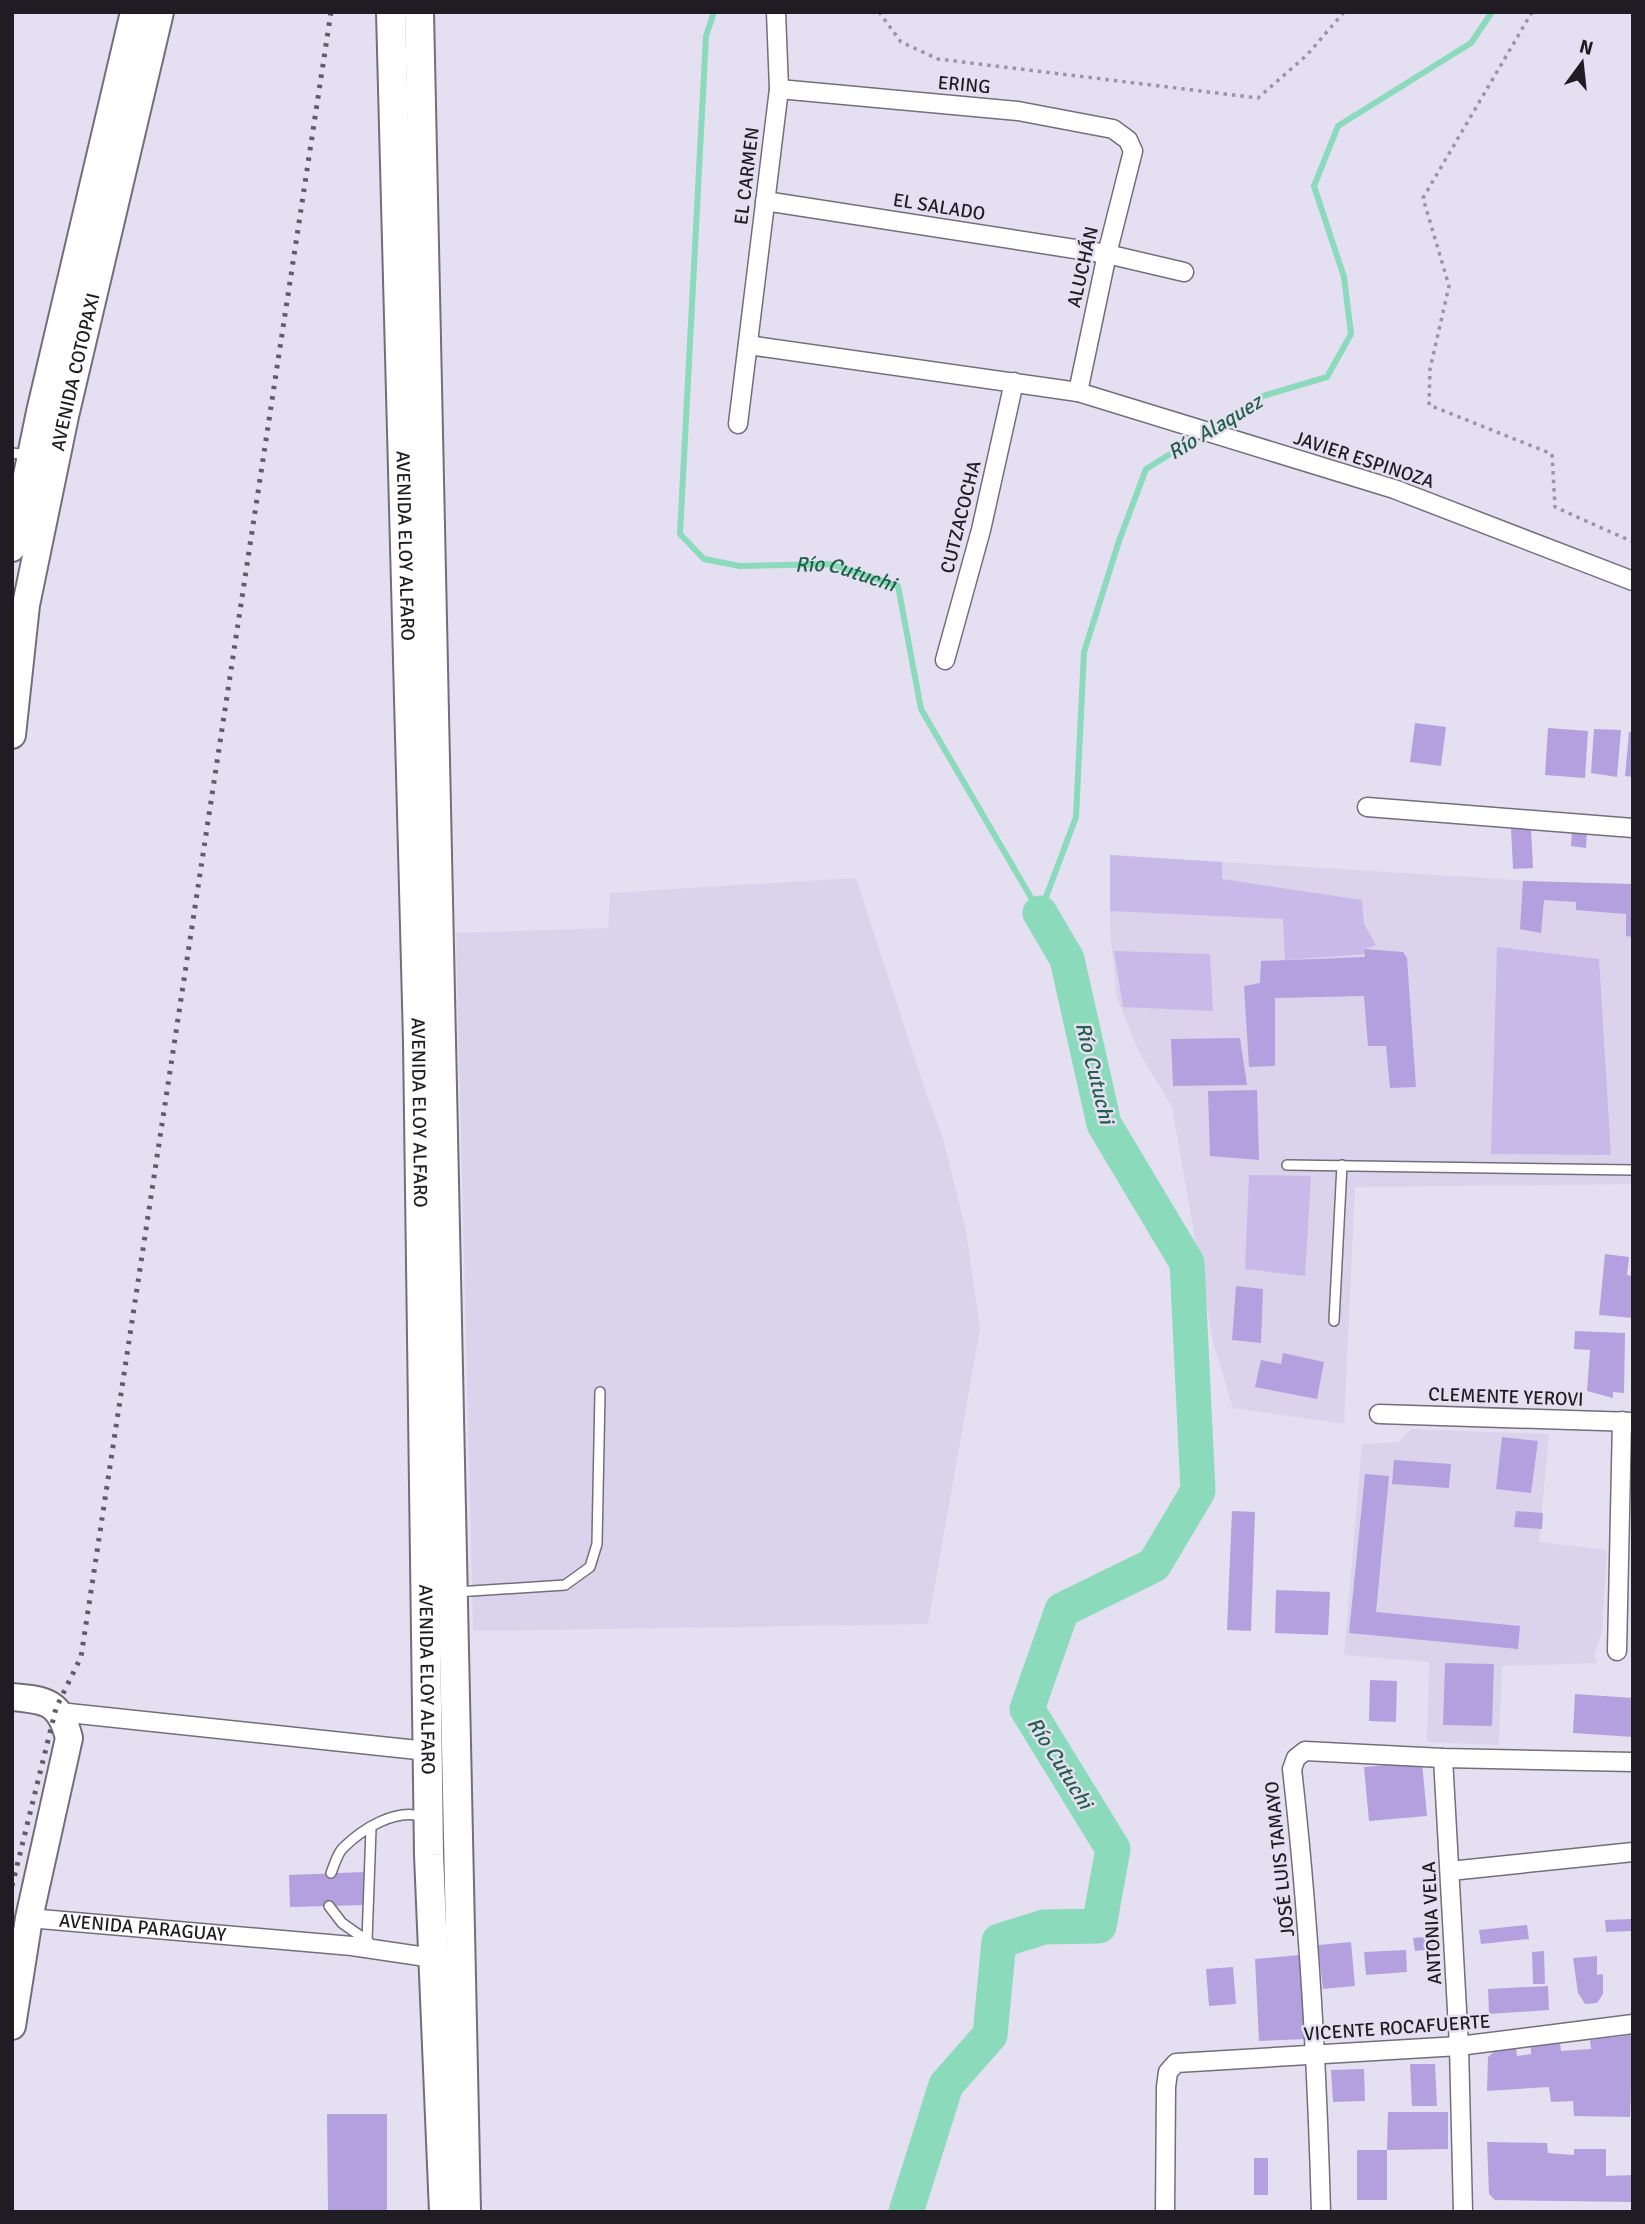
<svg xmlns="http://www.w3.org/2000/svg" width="1645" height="2224" font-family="Signika,sans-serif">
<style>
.built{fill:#dad3eb}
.green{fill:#c8b9e9}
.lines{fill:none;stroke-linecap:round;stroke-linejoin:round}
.stream{stroke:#8bdabb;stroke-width:6}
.river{stroke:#8bdabb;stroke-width:35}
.building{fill:#b4a0de}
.lane-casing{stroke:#726e7c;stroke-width:12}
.street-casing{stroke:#726e7c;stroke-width:21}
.secondary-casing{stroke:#726e7c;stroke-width:30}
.primary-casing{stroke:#726e7c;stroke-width:32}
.path{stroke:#9995a2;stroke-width:3.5;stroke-dasharray:3.5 5;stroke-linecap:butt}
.lane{stroke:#fff;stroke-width:9}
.street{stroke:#fff;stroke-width:18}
.secondary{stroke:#fff;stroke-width:26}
.primary{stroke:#fff;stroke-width:28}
.rail{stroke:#605d66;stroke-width:5;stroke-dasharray:3.5 7;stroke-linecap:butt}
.labels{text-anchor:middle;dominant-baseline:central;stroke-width:5;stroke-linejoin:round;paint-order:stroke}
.street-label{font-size:19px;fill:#1f1d23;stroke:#e5e0f1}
.water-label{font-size:21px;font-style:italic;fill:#23604b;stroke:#e5e0f1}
</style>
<rect width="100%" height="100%" fill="#e5e0f1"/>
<path class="built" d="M1110,855L1633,887V1184L1355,1187L1344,1424L1233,1408L1213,1342L1172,1107L1139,1052L1117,998L1110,933Z
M856,878L927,1096L942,1135L966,1231L980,1329L928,1624L473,1631L456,933L608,928L610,893Z
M1411,1429L1549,1434L1539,1542L1607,1550L1602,1632L1594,1655L1597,1663L1502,1666L1499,1745L1427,1742L1429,1662L1344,1655L1362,1444L1399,1442Z"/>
<path class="green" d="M1110,855L1222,862V879L1362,900L1364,924L1376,945L1364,949L1365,954L1285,960L1283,919L1110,911Z
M1497,947L1599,959L1611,1155L1491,1154Z
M1114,951L1210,954L1213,1011L1123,1007Z
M1249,1175L1311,1176L1305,1276L1245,1269Z"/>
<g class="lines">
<g class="stream">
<path id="s1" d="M714,12L706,36L680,534L704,559L740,566L830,564L898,586L921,709L1040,913"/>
<path d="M1210,429L1263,396L1327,377L1351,334L1344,277L1314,186L1338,126L1471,43L1492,12"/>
<path d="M1040,913L1076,817L1084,652L1119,541L1146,469L1201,435"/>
</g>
<path class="river" d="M906,2212L946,2085L990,2035L999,1941L1044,1927L1099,1926L1113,1849L1027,1709L1062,1610L1154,1565L1198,1491L1187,1263L1104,1124L1067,959L1040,913"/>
</g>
<path class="building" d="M1415,723L1446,727L1441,766L1410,762Z
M1548,728L1588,731L1585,778L1545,775Z
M1594,729L1621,730L1617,777L1591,773Z
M1629,732H1633V777L1625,776Z
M1531,828L1533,868L1513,869L1511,829Z
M1572,830L1587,831L1586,848L1571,846Z
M1523,881L1633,884V937L1626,936V914L1576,910V902L1544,900L1541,933L1520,929Z
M1364,949L1403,952L1407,958L1416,1087L1390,1088L1386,1046H1368L1364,996L1275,998V1066L1249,1067L1244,986L1260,983L1261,961L1365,957Z
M1240,1038L1247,1085L1173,1086L1171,1039Z
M1257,1090L1259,1160L1210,1156L1208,1091Z
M1605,1254L1629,1257L1627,1275L1633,1276V1318L1599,1315Z
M1236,1286L1263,1289L1261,1343L1232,1340Z
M1575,1331L1625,1333L1624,1393L1613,1392V1398L1587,1391L1590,1350L1574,1349Z
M1283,1353L1324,1362L1317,1399L1255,1387L1261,1360L1281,1364Z
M1502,1437L1538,1441L1531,1493L1496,1489Z
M1394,1460L1451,1464L1449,1488L1392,1484Z
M1365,1474L1389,1476L1376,1612L1520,1626L1518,1649L1349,1633Z
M1232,1511L1255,1512L1251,1631L1227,1630Z
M1516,1511L1543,1513L1542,1529L1514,1527Z
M1276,1590L1330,1592L1328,1635L1275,1633Z
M1445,1663L1494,1664L1492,1726L1443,1725Z
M1370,1680L1397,1681L1396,1722L1369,1721Z
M1575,1694L1633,1698V1737L1573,1733Z
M1422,1762L1427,1816L1369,1821L1364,1767Z
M365,1872L366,1905L290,1907L289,1875Z
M1632,1919V1931L1606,1932L1605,1920Z
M1527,1925L1529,1939L1481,1944L1479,1930Z
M1435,1936L1436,1949L1415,1951L1413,1938Z
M1351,1942L1355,1986L1323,1989L1318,1945Z
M1406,1950L1407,1972L1366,1975L1364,1952Z
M1544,1951L1545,1984H1533L1532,1952Z
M1299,1955L1306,2039L1259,2041L1255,1959Z
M1597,1956V1975L1603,1974V1994L1597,2003L1585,2004L1578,1993L1573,1958Z
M1233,1967L1236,2004L1209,2006L1206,1969Z
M1548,1986L1549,2010L1489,2014L1488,1989Z
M1633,2035L1630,2117L1574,2116L1573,2101L1551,2102L1549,2087L1487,2091L1488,2057L1496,2050L1516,2048L1517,2056L1531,2054V2047L1560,2043L1561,2051L1591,2049L1590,2040Z
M1410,2064H1435L1437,2106H1412Z
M1364,2069L1365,2101L1333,2102L1331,2070Z
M1388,2112H1448V2149L1387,2150Z
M327,2114H387V2212H328Z
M1487,2142L1547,2143L1548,2153L1574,2155V2149H1606V2176L1633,2175V2202L1495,2200L1489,2194Z
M1357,2150H1387V2200H1357Z
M1254,2158H1268V2195H1254Z"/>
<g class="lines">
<g class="lane-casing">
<path id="lane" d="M12,453L29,455
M1287,1165L1633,1170
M1334,1321L1342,1165
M456,1592L565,1585L590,1567L597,1544L600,1392
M331,1873C334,1866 337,1854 343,1848C362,1829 397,1807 423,1817
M329,1906L342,1923L369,1942
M367,1941L371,1828"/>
</g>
<g class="street-casing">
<g id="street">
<path d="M779,89L1018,111L1113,129L1128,140L1133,151L1107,254L1078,392"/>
<path d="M765,201L1107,254L1184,272"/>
<path d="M748,345L1078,392L1394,489L1633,581"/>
<path d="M738,424L779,89L776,12"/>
<path d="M945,660L981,530L1014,382"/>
<path d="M1367,807L1633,828"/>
<path d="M1379,1414L1633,1422"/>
<path d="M1617,1651L1622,1421"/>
<path d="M59,1712L427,1751"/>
<path d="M1443,1758L1459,2046L1463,2212"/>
<path d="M1450,1871L1633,1852"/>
<path id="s2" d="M29,1918L352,1946L433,1958"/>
<path d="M1165,2212L1166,2087L1168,2072L1176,2063L1459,2046L1633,2024"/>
<path d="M1321,2212C1317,2063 1309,1917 1292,1769L1296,1758L1305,1751L1443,1758L1633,1762"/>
</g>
</g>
<g class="secondary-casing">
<g id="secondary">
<path d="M12,548L40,412L134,12"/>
<path id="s3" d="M12,735L26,605L65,416L160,12"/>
<path d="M12,1697C47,1700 60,1702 69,1738L29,1918L12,2026"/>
</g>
</g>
<g class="primary-casing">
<g id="primary">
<path id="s4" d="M391,12L418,1041L429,1855L444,2212"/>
<path d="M419,12L466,2212"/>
</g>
</g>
<path class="path" d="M879,12L901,42L938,59L1258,98L1307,55L1344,12
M1532,12L1423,198L1449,286L1430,369L1429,405L1552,454L1555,507L1633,542"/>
<use href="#lane" class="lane"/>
<use href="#street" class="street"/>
<use href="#secondary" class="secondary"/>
<use href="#primary" class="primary"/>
<path class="rail" d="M12,1886L56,1708L81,1657L331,12"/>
</g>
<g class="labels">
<g class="street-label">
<text transform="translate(964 85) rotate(5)">ERING</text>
<text transform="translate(747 176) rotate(-83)">EL CARMEN</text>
<text transform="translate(939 207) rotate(9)">EL SALADO</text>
<text transform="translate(1083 267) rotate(-77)">ALUCHÁN</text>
<text stroke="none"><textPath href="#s3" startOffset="369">AVENIDA COTOPAXI</textPath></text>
<text transform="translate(1364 460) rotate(18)">JAVIER ESPINOZA</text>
<text transform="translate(961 517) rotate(-76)">CUTZACOCHA</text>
<text stroke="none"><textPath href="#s4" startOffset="534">AVENIDA ELOY ALFARO</textPath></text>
<text stroke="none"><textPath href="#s4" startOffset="1101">AVENIDA ELOY ALFARO</textPath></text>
<text transform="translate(1506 1397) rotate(2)">CLEMENTE YEROVI</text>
<text stroke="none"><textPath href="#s4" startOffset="1668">AVENIDA ELOY ALFARO</textPath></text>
<text transform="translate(1280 1859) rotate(-96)">JOSÉ LUIS TAMAYO</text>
<text transform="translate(1432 1923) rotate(-93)">ANTONIA VELA</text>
<text stroke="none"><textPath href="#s2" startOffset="114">AVENIDA PARAGUAY</textPath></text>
<text transform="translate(1397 2028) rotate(-4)">VICENTE ROCAFUERTE</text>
</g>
<g class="water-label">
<text transform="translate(1215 427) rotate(-31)">Río Alaquez</text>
<text stroke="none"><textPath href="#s1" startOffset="702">Río Cutuchi</textPath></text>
<text transform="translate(1095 1073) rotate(76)">Río Cutuchi</text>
<text transform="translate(1060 1763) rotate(58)">Río Cutuchi</text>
</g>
</g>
<rect width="1645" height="2224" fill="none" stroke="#1f1d23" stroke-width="28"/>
<g transform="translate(1582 63) rotate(15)" stroke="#e5e0f1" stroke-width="5" paint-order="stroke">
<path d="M0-5L12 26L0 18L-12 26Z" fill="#1f1d23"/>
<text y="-10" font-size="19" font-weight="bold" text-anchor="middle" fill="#1f1d23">N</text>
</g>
</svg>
